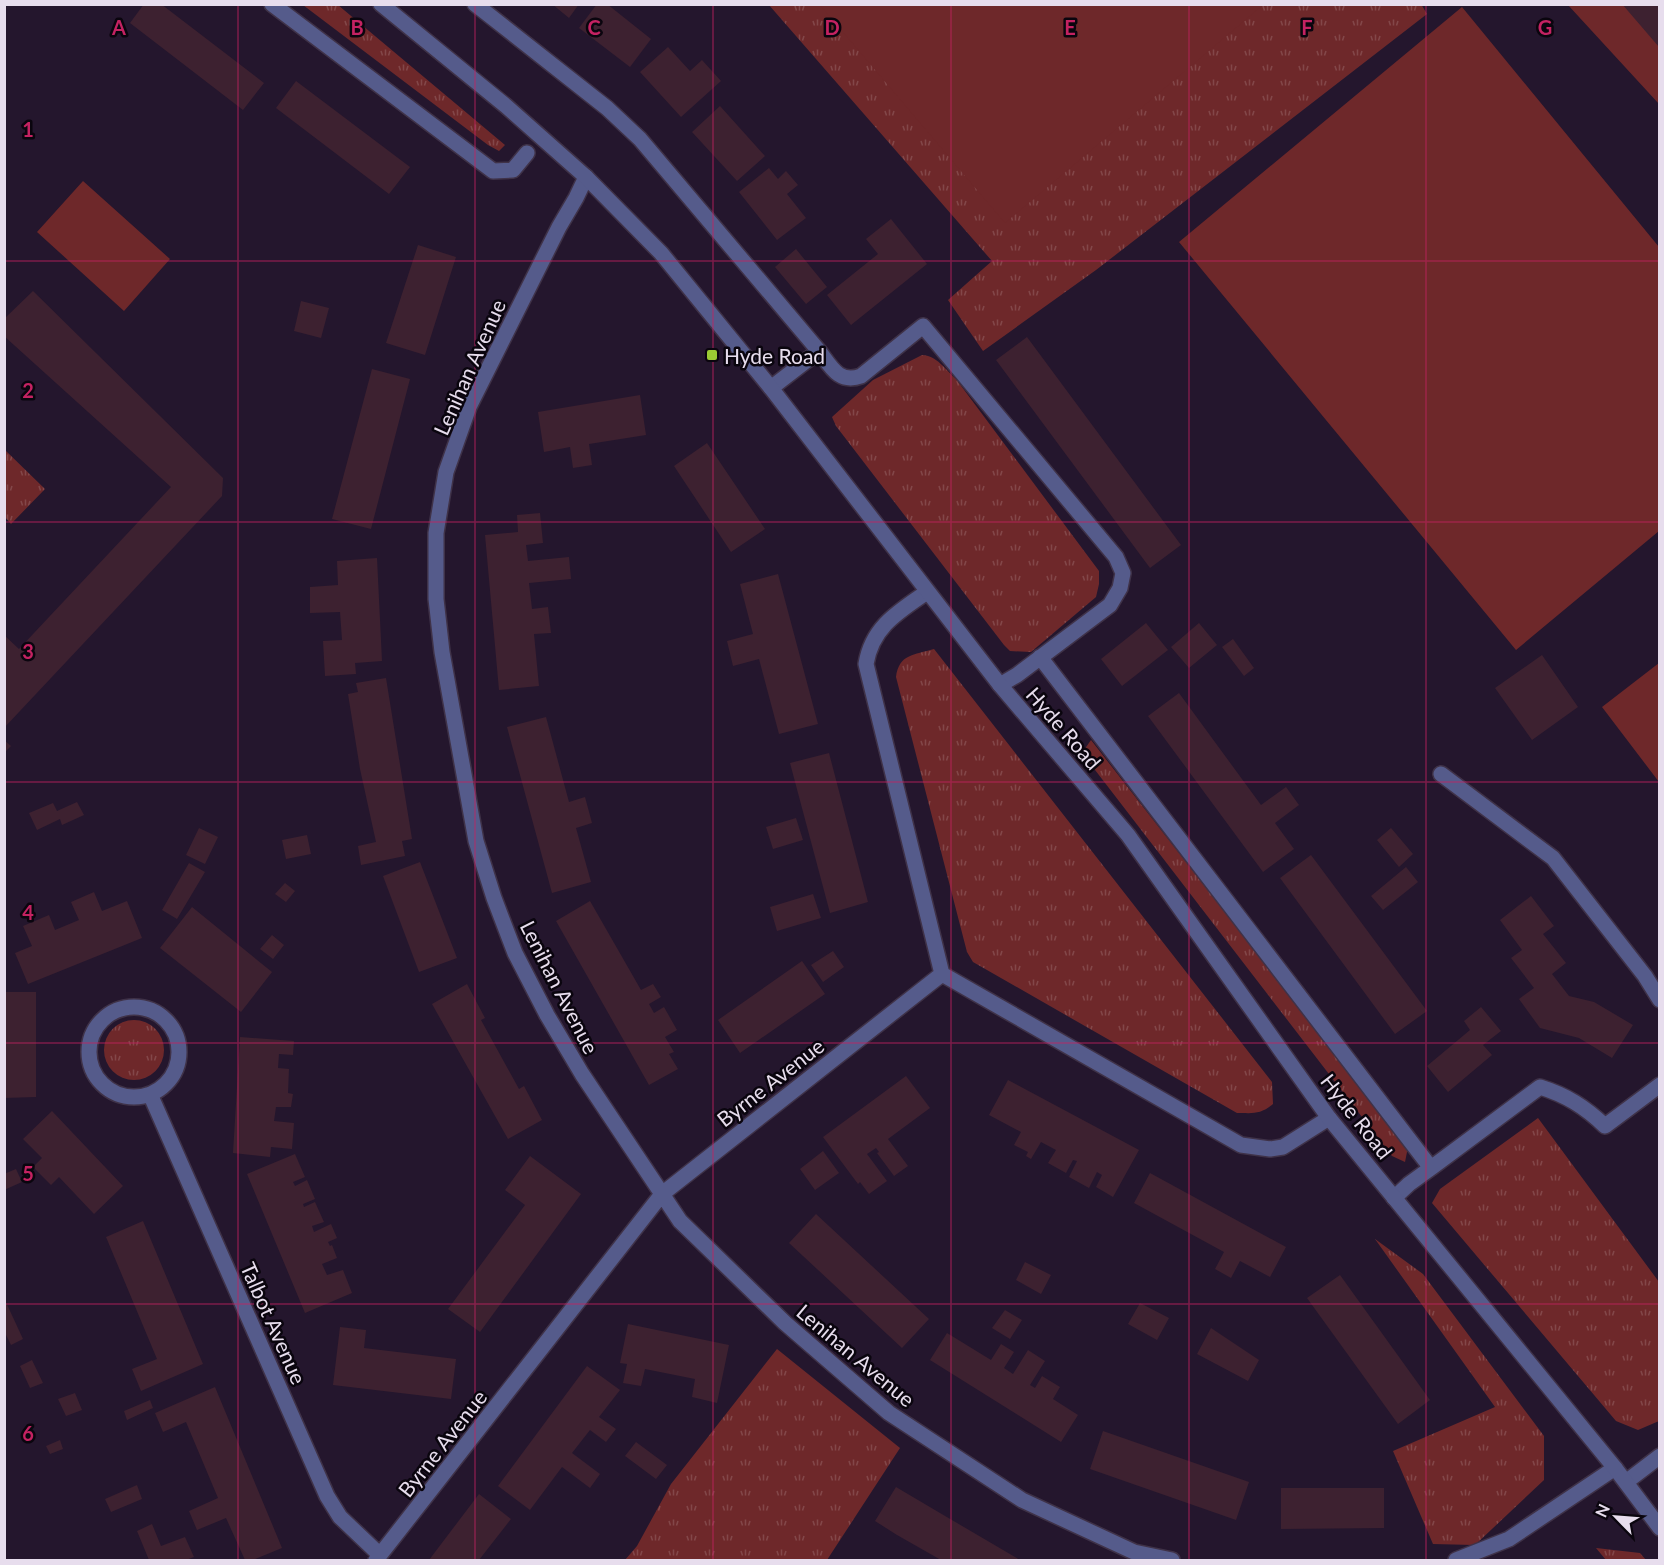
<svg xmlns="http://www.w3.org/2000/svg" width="1664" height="1565" font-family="Lato,sans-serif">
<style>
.grass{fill:url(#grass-tufts)}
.green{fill:#6e282a}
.building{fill:#3d2130}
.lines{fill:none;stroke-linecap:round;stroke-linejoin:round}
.minor-casing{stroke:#3f3248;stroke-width:18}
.tertiary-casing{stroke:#3f3248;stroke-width:18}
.minor{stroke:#555b8b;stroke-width:15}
.tertiary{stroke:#555b8b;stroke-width:15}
.grid{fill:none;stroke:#c42262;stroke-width:1.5;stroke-opacity:0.55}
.poi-dot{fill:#9bcb33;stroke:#0a050e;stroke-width:2}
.labels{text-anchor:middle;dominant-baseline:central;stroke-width:5;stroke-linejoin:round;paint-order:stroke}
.poi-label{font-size:21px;fill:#e7dded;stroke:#0a050e;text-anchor:start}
.street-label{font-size:21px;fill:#e7dded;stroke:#0a050e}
.grid-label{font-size:20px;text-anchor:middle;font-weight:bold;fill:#c42262;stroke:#0a050e;stroke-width:5;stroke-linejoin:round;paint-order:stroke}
</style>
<defs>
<pattern id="grass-tufts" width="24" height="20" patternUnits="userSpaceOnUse" patternTransform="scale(1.5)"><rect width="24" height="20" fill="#6e282a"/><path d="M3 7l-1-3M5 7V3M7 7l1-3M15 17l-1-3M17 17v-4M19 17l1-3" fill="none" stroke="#834749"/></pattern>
</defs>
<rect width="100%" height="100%" fill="#24162d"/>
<path class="grass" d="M1421,4L1427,14L1096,270L983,351L948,300L992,261L769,5Z
M303,5H338L505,145L499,151L488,145Z
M922,355C936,355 946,370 956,379L1099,571V584L1096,597L1031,652L1010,651L1004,645L836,426L832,417L873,380Z
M5,450L45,489L11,524L5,517Z
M934,649L1272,1082L1273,1104C1260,1115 1253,1113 1237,1113L973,962L967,952L896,677C899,654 914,655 934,649Z
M1091,740L1408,1147L1405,1162L1392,1156L1082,753Z
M104 1050a30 30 0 1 1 60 0a30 30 0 1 1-60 0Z
M1538,1118L1659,1282V1421L1638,1430L1616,1421L1432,1203L1440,1189Z
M1375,1239L1423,1274L1544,1436V1480L1475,1545L1433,1544L1393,1451L1495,1407Z
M777,1349L900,1448L827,1560H625L637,1546L671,1484Z
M1596,1548L1640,1553L1646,1560H1606Z"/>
<path class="green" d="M820,5H1263L1005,223Z
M1568,5H1659V104Z
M1462,7L1659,247V531L1516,650L1179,242Z
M83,181L170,259L124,311L37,232Z
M1659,663V782L1602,707Z"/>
<path class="building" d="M144,4H161L264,83L243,110L130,23Z
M552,4H579L569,18Z
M597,4H607L651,39L630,67L579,28Z
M1622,4H1659V47Z
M668,47L690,71L702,60L721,81L681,117L640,72Z
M296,81L410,167L389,194L276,108Z
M720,106L765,156L737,181L692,132Z
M769,168L778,179L786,171L798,185L787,194L806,218L777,240L739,192Z
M891,219L927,264L851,325L827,295L878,254L866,239Z
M418,245L456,257L425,355L386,343Z
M796,249L827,287L806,304L775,267Z
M33,291L223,478L222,496L4,728V635L19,649L171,487L4,336V319Z
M301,301L329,308L321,338L294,331Z
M1027,337L1181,545L1150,568L996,360Z
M372,369L410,379L371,529L332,519Z
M640,395L646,435L589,444L592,465L573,468L570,447L544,452L538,412Z
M707,443L765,529L731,552L674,466Z
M540,513L543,543L526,545L528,561L569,557L571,579L529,583L532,609L548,607L551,633L534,634L539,686L499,690L485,535L518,532L517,515Z
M377,558L382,661L355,663L356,674L325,676L323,641L342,640L340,612L310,613V587L338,585L337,561Z
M778,574L818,724L779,734L759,659L733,666L727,641L753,634L740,584Z
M1146,623L1168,650L1122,686L1101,659Z
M1199,623L1217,645L1189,668L1171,647Z
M1233,639L1254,668L1244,676L1222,647Z
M1542,655L1578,707L1532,740L1495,688Z
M386,678L412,839L402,841L405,856L361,865L358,846L376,842L360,769L348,694L358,692L356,683Z
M1179,693L1261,805L1286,787L1299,805L1275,823L1294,849L1263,872L1148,716Z
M546,717L569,802L585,797L592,823L576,828L591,882L552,893L507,727Z
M4,740L11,746L4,753Z
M829,753L868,902L830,913L790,763Z
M77,802L84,815L62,825L60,819L37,830L29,813L53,803L57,811Z
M796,818L803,840L773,849L766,827Z
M199,828L218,837L205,864L186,855Z
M1391,828L1413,854L1399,867L1377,840Z
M307,835L311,854L286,859L282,840Z
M1311,855L1427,1011L1395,1034L1280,878Z
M420,862L457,958L419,972L383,876Z
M189,863L205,872L177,919L162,910Z
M1406,867L1418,882L1383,910L1371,896Z
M285,883L295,891L286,902L275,894Z
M94,892L102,911L127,901L142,938L28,984L15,953L32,946L23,926L49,915L55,930L79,920L71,902Z
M813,894L821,918L777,931L770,907Z
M1531,896L1554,926L1543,934L1566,963L1552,974L1569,996L1594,1002L1633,1025L1612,1058L1579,1038L1540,1028L1519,999L1534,988L1511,958L1522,950L1500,920Z
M590,901L641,990L653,984L661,997L649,1004L654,1013L664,1007L677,1030L665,1037L674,1052L669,1054L678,1069L649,1085L556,921Z
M192,907L272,972L241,1012L160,948Z
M272,935L284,945L273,959L260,949Z
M833,951L844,967L823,982L811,965Z
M802,961L825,994L740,1053L718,1020Z
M467,984L485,1018L481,1020L519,1089L524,1086L542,1120L508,1139L432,1004Z
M4,992H36V1097L4,1098Z
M1481,1007L1501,1031L1483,1045L1492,1055L1448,1092L1427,1066L1470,1030L1464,1021Z
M240,1037L294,1041L293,1055L279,1054L278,1068L289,1069L288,1093L293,1094L291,1107H276L274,1121L294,1123L292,1149L271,1147L270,1157L233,1153Z
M906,1076L930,1108L888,1139L908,1166L894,1176L877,1153L879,1152L876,1148L867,1154L887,1181L869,1194L860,1182L858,1184L823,1137Z
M1008,1080L1139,1150L1113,1197L1096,1187L1102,1175L1097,1172L1089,1188L1069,1177L1077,1161L1073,1160L1066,1173L1048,1163L1056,1150L1041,1142L1031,1159L1026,1156L1028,1152L1014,1145L1021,1132L989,1115Z
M52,1111L123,1186L94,1214L59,1177L51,1185L33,1167L42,1158L23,1139Z
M823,1151L839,1173L815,1190L800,1169Z
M295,1154L305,1177L293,1182L295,1186L307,1180L315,1199L303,1204L304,1207L315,1202L324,1222L312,1226L314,1232L331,1224L337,1238L328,1242L330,1246L332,1245L337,1258L322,1264L327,1275L343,1270L352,1293L305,1313L247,1174Z
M530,1156L581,1194L480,1332L448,1309L525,1205L505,1190Z
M16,1169L22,1182L4,1190V1174Z
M1150,1173L1286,1247L1270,1277L1240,1261L1231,1278L1215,1269L1224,1252L1134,1203Z
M816,1214L929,1319L902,1348L789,1243Z
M143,1221L203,1364L141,1391L132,1369L157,1359L106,1237Z
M1025,1262L1051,1275L1041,1294L1016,1280Z
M1340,1275L1430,1400L1398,1424L1307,1298Z
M4,1298L23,1339L11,1345L4,1331Z
M1140,1303L1169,1318L1157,1340L1128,1324Z
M1005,1310L1022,1320L1010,1339L992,1328Z
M628,1324L729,1345L717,1403L692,1397L695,1379L645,1369L641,1386L623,1383L627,1364L620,1363Z
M340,1327L366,1330L364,1348L456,1359L451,1399L333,1385Z
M1211,1328L1259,1360L1248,1381L1197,1354Z
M947,1333L991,1360L1001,1344L1014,1352L1004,1368L1013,1374L1028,1350L1045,1361L1030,1385L1035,1388L1042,1376L1060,1387L1053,1399L1078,1415L1061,1442L930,1360Z
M32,1360L43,1383L30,1388L20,1366Z
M587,1366L620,1390L599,1417L616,1429L606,1442L590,1430L572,1453L600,1474L590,1488L562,1467L530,1510L498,1486Z
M215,1387L282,1548L253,1560H245L226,1518L197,1530L189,1511L218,1498L186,1422L163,1432L155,1413Z
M75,1393L82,1410L66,1416L58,1399Z
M150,1400L153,1408L127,1420L124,1411Z
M1103,1431L1249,1482L1236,1520L1090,1469Z
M60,1440L63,1449L50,1454L46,1446Z
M636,1442L667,1465L656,1479L625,1456Z
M137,1485L142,1499L111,1512L105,1499Z
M896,1487L940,1513L1020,1560H941L897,1535L875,1521Z
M1281,1488H1384V1528L1281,1529Z
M479,1494L511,1519L479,1560H429Z
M152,1524L161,1546L185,1537L194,1557L186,1560H149L137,1531Z"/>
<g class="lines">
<g class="minor-casing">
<path id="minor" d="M272,4L493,171L513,170L527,153
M475,4L607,108L640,139L819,351
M586,177L576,198L559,227L469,407L446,472L436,533V599L442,652L476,841L494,898L515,953L547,1015L582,1074L680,1221L785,1323L889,1413L1022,1500L1134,1552L1172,1560
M771,388L819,351C831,367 839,384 861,376L923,326L1116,557L1123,573L1120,588L1110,605L1017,675L1000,685
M1040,657L1431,1168L1409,1184L1394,1198
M1441,774L1553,858L1645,976L1660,1000
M942,974L1241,1145L1270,1149L1283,1147L1329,1118
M89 1052a45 45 0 1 1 90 0a45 45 0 1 1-90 0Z
M150,1094L327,1496L340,1517L380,1555
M1431,1168L1540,1087C1566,1095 1585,1107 1605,1126L1660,1085
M1626,1482L1660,1456
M376,1560L662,1194L942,974L866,664C872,627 898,612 927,592
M1456,1560L1509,1539L1615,1468"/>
</g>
<g class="tertiary-casing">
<path id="tertiary" d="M381,4L506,106L586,177L661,253L771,388L1000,685L1128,835L1329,1118L1615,1468L1660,1528"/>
</g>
<use href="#minor" class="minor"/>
<use href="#tertiary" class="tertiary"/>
</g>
<path class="grid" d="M238,4V1560M475,4V1560M713,4V1560M951,4V1560M1189,4V1560M1426,4V1560M4,261H1660M4,522H1660M4,782H1660M4,1043H1660M4,1304H1660"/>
<rect class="poi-dot" x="706" y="349" width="12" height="12" rx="3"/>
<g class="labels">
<g class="poi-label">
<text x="724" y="355">Hyde Road</text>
</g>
<g class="street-label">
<text transform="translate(469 367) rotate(-66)">Lenihan Avenue</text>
<text transform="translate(1064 728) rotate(49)">Hyde Road</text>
<text transform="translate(560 987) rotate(63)">Lenihan Avenue</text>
<text transform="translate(770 1082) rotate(-38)">Byrne Avenue</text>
<text transform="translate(1357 1116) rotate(52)">Hyde Road</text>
<text transform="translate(274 1323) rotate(66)">Talbot Avenue</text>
<text transform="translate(856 1355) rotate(40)">Lenihan Avenue</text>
<text transform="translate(442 1443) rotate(-52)">Byrne Avenue</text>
</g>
</g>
<g class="grid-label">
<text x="119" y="35">A</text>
<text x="357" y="35">B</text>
<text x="594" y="35">C</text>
<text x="832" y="35">D</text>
<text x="1070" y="35">E</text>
<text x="1307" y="35">F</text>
<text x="1545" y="35">G</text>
<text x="28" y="137">1</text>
<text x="28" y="398">2</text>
<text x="28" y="659">3</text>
<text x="28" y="920">4</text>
<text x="28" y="1181">5</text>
<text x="28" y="1441">6</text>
</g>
<rect width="1664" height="1565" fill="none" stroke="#e7dded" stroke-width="12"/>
<g transform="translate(1616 1517) rotate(295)" stroke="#0a050e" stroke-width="4.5" paint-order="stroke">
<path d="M0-4.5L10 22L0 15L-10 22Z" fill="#e7dded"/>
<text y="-9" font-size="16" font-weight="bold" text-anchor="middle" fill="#e7dded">N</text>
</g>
</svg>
